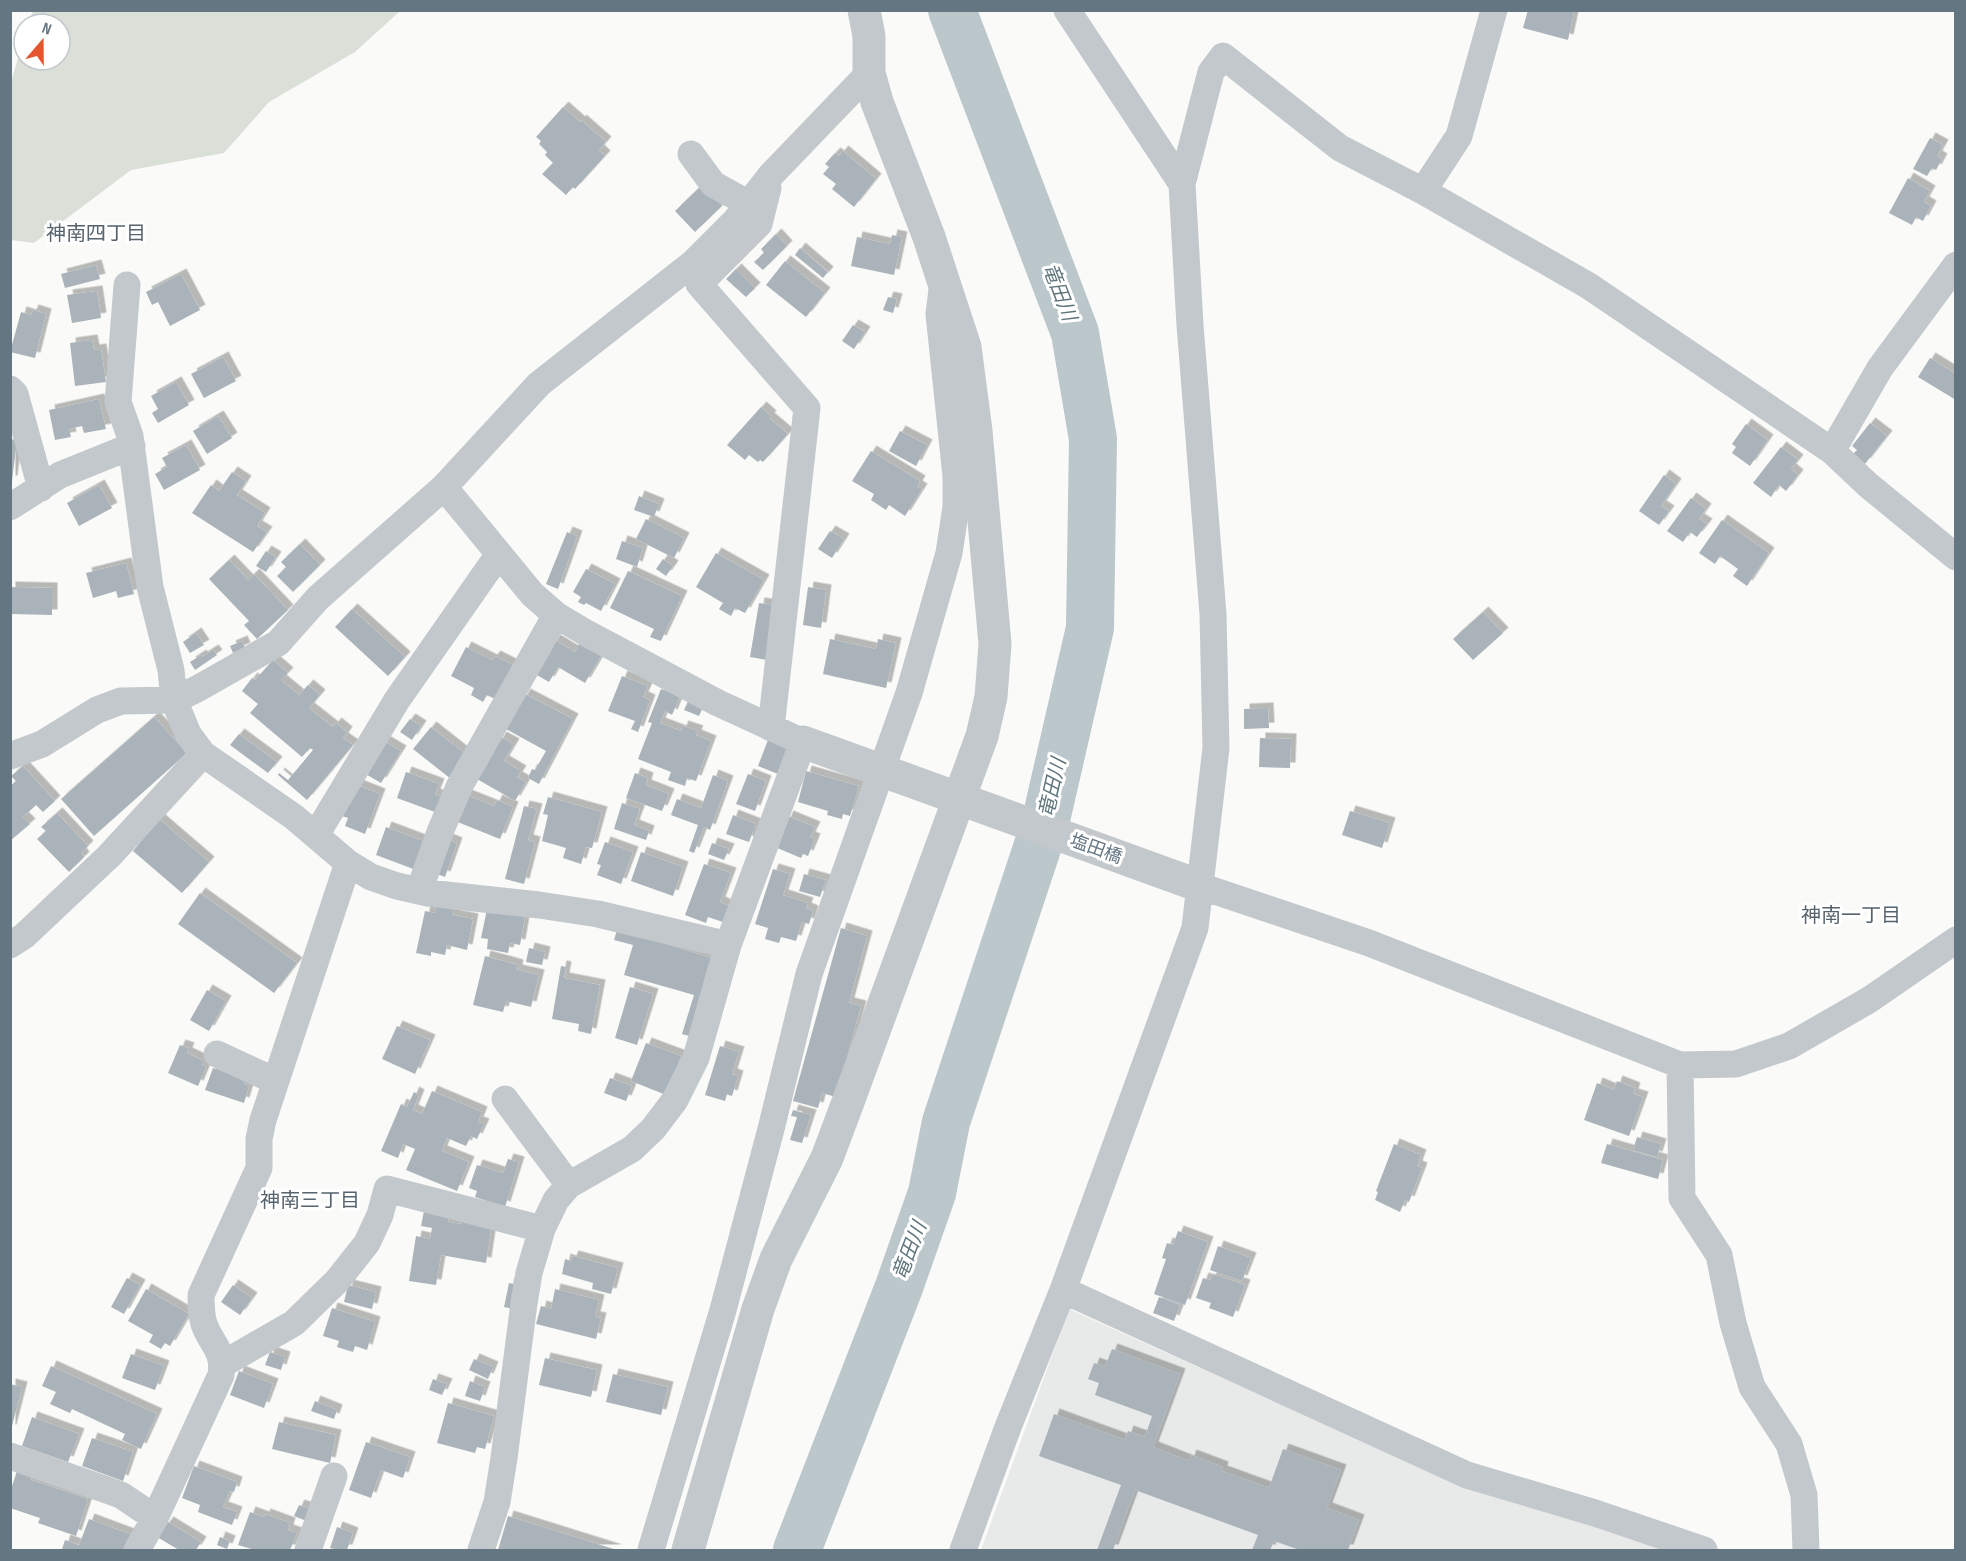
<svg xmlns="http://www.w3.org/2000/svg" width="1966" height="1561" font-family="'Sofia Sans Condensed','Noto Sans JP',sans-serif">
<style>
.built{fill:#e8e9e9}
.green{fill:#dadfd7}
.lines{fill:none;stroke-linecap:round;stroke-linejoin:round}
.river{stroke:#bbc7cb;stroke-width:48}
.building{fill:#aab3b9;filter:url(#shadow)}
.minor{stroke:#c3c8cc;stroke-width:27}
.tertiary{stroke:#c3c8cc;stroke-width:33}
.labels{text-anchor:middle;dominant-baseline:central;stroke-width:6;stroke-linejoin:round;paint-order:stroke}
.street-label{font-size:18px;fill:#657683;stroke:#fff}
.neighbourhood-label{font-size:20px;fill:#57646e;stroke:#fff}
.water-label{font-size:20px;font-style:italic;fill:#60757c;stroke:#fff}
</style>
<defs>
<filter id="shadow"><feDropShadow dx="5.5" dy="-5.5" stdDeviation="0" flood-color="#0004"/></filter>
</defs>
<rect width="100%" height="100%" fill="#fafaf8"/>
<path class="built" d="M1069,1309L1461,1485L1672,1550H981Z"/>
<path class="green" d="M33,11V10L400,11L355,52L269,102L224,153L131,170L34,243L11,240V82L24,38V60H60V24H28Z"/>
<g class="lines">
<path class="river" d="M797,1550L899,1287L932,1193L946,1122L1045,824L1090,628L1093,439L1075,333L952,10"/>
</g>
<path class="building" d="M1528,10H1567L1574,12L1568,40L1523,28Z
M563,107L580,122L581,120L606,142L599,150L605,156L575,189L573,187L566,195L542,174L553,163L545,155L547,152L539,144L541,141L536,137Z
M1930,138L1943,145L1937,156L1942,159L1936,170L1932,168L1927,176L1913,169Z
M843,151L876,179L854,207L832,189L836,184L823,174L829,167L825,164L835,153L839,156Z
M1908,178L1930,191L1924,202L1931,206L1923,221L1916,217L1912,225L1889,213Z
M702,185L722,206L695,232L675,211Z
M776,234L787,246L763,270L754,262L764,253L761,249Z
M892,235L902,237L894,275L851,266L857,237L890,244Z
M800,248L828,272L823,278L795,255Z
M785,261L825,293L806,317L766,285Z
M96,265L100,279L65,288L61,274Z
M736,269L755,288L746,297L726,279Z
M181,274L200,310L170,326L158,302L152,305L146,292Z
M97,291L101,318L72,323L67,295Z
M888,297L897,299L893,313L883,310Z
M33,310L46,314L35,358L10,352L21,312L31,315Z
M853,325L865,332L854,349L842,341Z
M92,340L94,350L101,349L106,382L75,386L70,343Z
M223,357L236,381L204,398L191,374Z
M1930,358L1956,374V400L1918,377Z
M176,382L189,405L158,423L152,413L158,409L151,396Z
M99,399L106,429L84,433L82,426L69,429L71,437L55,440L49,410Z
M761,407L771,416L769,418L788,434L763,462L760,460L758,462L749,455L745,460L727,445Z
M218,416L232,438L207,454L193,431Z
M1870,423L1887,436L1865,464L1853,454L1857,450L1852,446Z
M1746,424L1768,440L1750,466L1732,453L1736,447L1732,444Z
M900,431L927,445L916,466L889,451Z
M10,439L17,440L12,481H10Z
M186,445L200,470L164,490L155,474L167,467L162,458Z
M1781,447L1798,460L1791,469L1798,475L1786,491L1779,485L1771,497L1753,483Z
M871,451L920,481L917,486L922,489L905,516L889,505L886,510L871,500L874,494L852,481Z
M232,472L246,481L237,495L265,513L257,526L267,532L253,552L192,513L211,485L219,491Z
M1664,475L1676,484L1661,506L1669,511L1659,525L1639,511Z
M99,485L112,508L79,526L67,503Z
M639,496L659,504L654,517L634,510Z
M1691,498L1706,509L1699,519L1707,524L1697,537L1690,532L1683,542L1667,531Z
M646,519L684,538L674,558L636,539Z
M1722,520L1769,553L1747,586L1733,576L1738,569L1720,556L1715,564L1699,553Z
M830,531L844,539L832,558L818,549Z
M567,532L577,536L558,589L546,584Z
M622,541L643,548L637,567L616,559Z
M300,544L320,565L293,592L277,576L286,567L281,562Z
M266,551L276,557L266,572L256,566Z
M716,553L764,580L745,613L735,608L731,616L719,609L723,603L696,587Z
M663,559L673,566L666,576L656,569Z
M229,560L248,580L254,574L288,610L257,639L244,625L249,621L209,579Z
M126,563L134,594L118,598L116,591L93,598L86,573Z
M586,569L615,584L601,611L586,603L584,605L578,602L581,597L573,592Z
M628,571L682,596L661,641L650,637L654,629L610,608Z
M10,587L52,588V615L10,614Z
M808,587L826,590L821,628L803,625Z
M759,603L775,605L767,660L750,657Z
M352,609L405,657L388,676L335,627Z
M1483,612L1503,633L1473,660L1453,639Z
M196,633L204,645L190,653L183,642Z
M830,639L876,649L878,639L896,643L886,688L823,674Z
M555,640L575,652L579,644L601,656L585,683L558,667L549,682L535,674Z
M242,641L245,648L233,653L230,646Z
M466,647L492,660L495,656L517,667L499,701L487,695L483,702L471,695L474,688L451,676Z
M213,650L217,655L195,670L190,662L201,655L202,657Z
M273,660L288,673L281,680L299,695L308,685L320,695L309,708L333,727L336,723L347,732L343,738L353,745L307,800L278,775L279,773L288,780L313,750L310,748L302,757L250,713L258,704L242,691L252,678L255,680Z
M622,676L648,686L643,697L650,700L638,732L631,729L635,721L608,711Z
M661,689L680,696L672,715L665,711L660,723L681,731L683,726L698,731L696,735L711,741L696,781L687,778L685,786L668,780L671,772L638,759L652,723L648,722Z
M525,694L573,719L539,784L528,778L532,769L535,770L546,751L506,729Z
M690,697L705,703L699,716L684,710Z
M1268,708L1269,728L1244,729V709Z
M154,717L187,753L94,836L61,799Z
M410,719L421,726L412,740L400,732Z
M431,727L469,757L451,779L413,749Z
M771,732L792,740L778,774L758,766Z
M239,734L277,762L268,773L230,745Z
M501,737L514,744L504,761L521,771L517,777L526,782L515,801L477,779Z
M1260,738L1291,739L1290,768L1259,767Z
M384,741L401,751L381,783L364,773Z
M23,766L55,801L43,812L36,805L23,817L30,824L10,841V786L16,781L11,776Z
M806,771L859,786L850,816L843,814L842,819L827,815L828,811L798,802Z
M406,772L439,784L435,794L441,797L435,812L397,798Z
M635,773L648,778L646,785L669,794L662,811L626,798Z
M748,774L766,781L755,811L736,804Z
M713,775L728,781L710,830L704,827L694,853L689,851L698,825L671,815L677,799L701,808Z
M357,785L380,794L365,834L345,826L348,818L342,816Z
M466,795L494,806L497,800L513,807L500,839L455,821Z
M548,797L602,812L592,848L586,847L581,864L563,858L566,848L542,841L548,815L543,814Z
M622,803L640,809L634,825L649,831L646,840L614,829Z
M524,806L537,809L528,840L535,842L524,884L505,879Z
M1350,811L1390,823L1382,848L1342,835Z
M57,813L88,846L81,853L84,857L69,872L37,839L46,831L41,827Z
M733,815L756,824L749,842L726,834Z
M788,816L815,827L810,837L815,839L808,856L803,854L801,858L775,847Z
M159,819L209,862L182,893L133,851Z
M386,827L426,842L416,870L376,855Z
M445,838L457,843L445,877L432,872Z
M605,842L633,852L621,884L597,875L601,865L597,864Z
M712,843L729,849L724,860L708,854Z
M641,852L683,867L673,896L631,881Z
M704,864L731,873L720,902L729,906L723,922L708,917L706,923L685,915Z
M773,869L790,874L783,895L808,903L806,908L813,911L809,924L802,922L796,941L781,937L779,943L765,939L768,928L755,924Z
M804,874L826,880L820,897L799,891Z
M200,893L297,963L274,993L178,924Z
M436,906L454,910L453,915L473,919L467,950L447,945L445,955L431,952V956L416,953L425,911L435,913Z
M487,909L525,916L520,945L510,943L508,953L487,949L488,939L481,938Z
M619,924L639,936L712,958L689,1036L682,1034L694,995L624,975L633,945L614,940Z
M841,928L867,936L849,1003L861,1006L836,1097L822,1093L818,1108L793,1101Z
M529,948L545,952L542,965L526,962Z
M485,956L518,965L517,970L539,975L531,1007L506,1001L503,1012L473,1005Z
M561,966L566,967L564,978L600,985L591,1034L578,1031L579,1024L552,1019Z
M630,987L653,994L637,1045L615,1038Z
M207,990L226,1001L209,1031L190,1020Z
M397,1026L430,1040L415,1074L382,1059Z
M646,1043L681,1056L666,1095L631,1081Z
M180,1045L189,1048L187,1053L204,1061L202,1065L206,1067L198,1086L168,1073Z
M720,1046L739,1052L732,1074L738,1076L732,1096L727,1094L725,1101L705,1095Z
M213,1068L246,1079L244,1084L249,1086L244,1103L205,1090Z
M610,1078L632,1086L626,1101L604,1093Z
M1617,1081L1635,1088L1633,1094L1643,1097L1629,1136L1584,1120L1597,1083L1614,1090Z
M432,1091L482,1112L478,1122L484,1124L477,1139L471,1136L466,1146L447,1138L442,1151L469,1162L457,1191L406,1170L415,1149L403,1144L398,1158L381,1151L401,1104L407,1107L414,1092L419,1095L413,1110L422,1114Z
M793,1110L811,1115L802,1143L790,1140L797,1117L791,1116Z
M1637,1137L1661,1144L1657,1157L1633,1150Z
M1394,1144L1421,1155L1417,1166L1422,1168L1409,1202L1405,1200L1400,1212L1375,1200L1378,1192L1376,1191Z
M1607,1144L1663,1160L1658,1179L1601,1163Z
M508,1159L519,1162L505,1207L475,1197L477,1191L469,1188L477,1165L503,1173Z
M425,1206L450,1211L448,1222L461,1224L463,1214L487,1218L486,1229H491L486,1263L441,1255L436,1285L409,1281L416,1236L430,1239L432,1228L421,1226Z
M1178,1231L1208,1242L1185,1305L1154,1294L1166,1259L1162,1258L1167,1243L1173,1245Z
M1218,1246L1251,1258L1242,1281L1210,1270Z
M573,1256L618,1268L611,1294L592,1289L593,1283L562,1274L565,1259L571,1261Z
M1213,1274L1245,1285L1233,1317L1209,1308L1211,1303L1196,1298L1203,1278L1210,1280Z
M127,1278L140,1285L124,1314L111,1307Z
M509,1283L518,1285L513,1309L504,1307Z
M233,1285L252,1298L240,1315L221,1302Z
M348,1285L376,1292L372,1309L344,1302Z
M146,1289L189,1314L170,1346L165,1343L161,1349L149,1342L153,1335L128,1321Z
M555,1289L599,1300L595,1317L601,1318L596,1339L536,1324L541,1306L551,1309Z
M1159,1297L1180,1305L1174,1321L1153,1313Z
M332,1308L375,1322L367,1350L355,1346L353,1352L337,1347L339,1341L323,1336Z
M1112,1349L1180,1374L1153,1447L1189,1461L1191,1455L1223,1467L1222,1471L1269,1488L1283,1449L1341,1470L1327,1508L1359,1520L1348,1550H1300L1274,1541L1270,1550H1252L1258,1535L1135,1490L1113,1550H1097L1121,1485L1039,1456L1054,1414L1125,1440L1128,1431L1145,1437L1152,1416L1095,1395L1099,1383L1088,1379L1094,1363L1105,1367Z
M270,1352L285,1357L281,1370L265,1365Z
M131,1354L164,1366L155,1390L122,1378Z
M545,1358L597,1370L591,1397L539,1385Z
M474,1359L493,1367L488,1379L469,1370Z
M51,1366L157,1414L141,1449L122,1440L125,1434L72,1409L70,1413L50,1404L56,1392L42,1386Z
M239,1371L273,1384L264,1408L230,1395Z
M613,1374L668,1387L661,1415L606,1402Z
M433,1379L447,1384L442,1395L429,1390Z
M470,1381L485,1387L480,1401L465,1396Z
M10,1384L22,1387L11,1430H10Z
M315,1401L337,1410L334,1419L311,1411Z
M448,1403L494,1416L485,1449L477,1447L475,1453L437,1443Z
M32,1417L79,1434L68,1462L22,1446Z
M279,1422L336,1435L330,1463L272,1449Z
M92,1438L133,1452L123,1481L82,1466Z
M366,1442L410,1457L403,1478L381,1470L371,1498L349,1490Z
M194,1466L237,1482L234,1492L230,1491L223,1507L237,1512L232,1525L198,1512L200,1505L182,1498Z
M17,1471L32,1476L31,1480L88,1499L76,1536L38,1523L40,1518L10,1508V1492Z
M299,1505L314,1510L309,1522L294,1516Z
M250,1512L264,1517L265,1514L290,1523L288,1530L297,1533L290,1550H255L238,1545Z
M508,1516L617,1550H498Z
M89,1519L132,1535L126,1550H66L62,1549L65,1540L79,1545Z
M168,1522L201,1542L196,1550H179L157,1537Z
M337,1527L353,1533L347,1550H338L330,1548Z
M220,1537L230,1541L227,1549L217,1545Z"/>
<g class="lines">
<path class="minor" d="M691,154L713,184L749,204
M1182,184L1211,72L1223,56L1340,148L1423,191L1589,286L1832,451L1868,485L1956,557
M768,188L759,224L699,284L807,408L771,728
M1423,191L1459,136L1494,10
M127,285L118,402L130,436L150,587L171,670L174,700L188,734L203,754L294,817L348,863L371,877L397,886L428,893L539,905L598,914L728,945
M10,389L15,394L41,488
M1832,451L1880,368L1956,265
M444,487L532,594L556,615L588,634L718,703L803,742L728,945L696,1058L675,1100L653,1129L632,1149L569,1185L556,1200L542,1229L529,1273L524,1303L504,1458L497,1502L481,1550
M10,507L60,475L132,446
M10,756L42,744L97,710L121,701L174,700L197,689L278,643L318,598L444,487L539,384L693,263L735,221L771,175L869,73
M316,835L397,700L499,554
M1200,886L1369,943L1680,1065L1736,1064L1789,1046L1869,1000L1956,940
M419,891L440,832L459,787L556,615
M10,945L24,936L109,856L203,754
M217,1054L275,1081
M1680,1065L1682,1198L1719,1255L1733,1323L1752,1387L1789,1444L1804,1495L1806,1550
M505,1099L569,1185
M1063,1290L1467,1475L1595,1513L1704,1550
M223,1364L294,1323L337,1281L367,1243L380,1215L387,1189L542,1229
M10,1456L121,1495L155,1518
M137,1550L155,1518L221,1375C225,1351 211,1344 204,1324C201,1314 201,1305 201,1295L259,1168V1139L263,1120L348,863
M308,1550L334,1476
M651,1550L723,1310L771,1129L809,974L909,693L949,553L956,507V476L939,314L942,290
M963,1550L1008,1427L1063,1290L1195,928L1216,748L1213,614L1190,325L1182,184L1067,10"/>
<path class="tertiary" d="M803,742L1200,886
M688,1550L758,1309L776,1259L827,1158L848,1102L982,736L991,697L995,644L976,431L965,347L929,237L877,102L869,73V36L864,10"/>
</g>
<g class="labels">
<g class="street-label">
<text transform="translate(1096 849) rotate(20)">塩田橋</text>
</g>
<g class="neighbourhood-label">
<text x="96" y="234">神南四丁目</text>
<text x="1851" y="916">神南一丁目</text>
<text x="310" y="1201">神南三丁目</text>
</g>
<g class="water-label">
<text transform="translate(1059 292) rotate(69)">竜田川</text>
<text transform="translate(1053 788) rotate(-77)">竜田川</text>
<text transform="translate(910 1251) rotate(-69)">竜田川</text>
</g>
</g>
<rect width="1966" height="1561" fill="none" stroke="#657683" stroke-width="24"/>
<g transform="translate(42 42) rotate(20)"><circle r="28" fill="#ffffff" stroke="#c1c8cd" stroke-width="1.5"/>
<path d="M0-4.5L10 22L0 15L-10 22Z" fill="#e4572e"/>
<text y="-9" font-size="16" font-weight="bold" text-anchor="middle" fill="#657683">N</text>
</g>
</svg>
